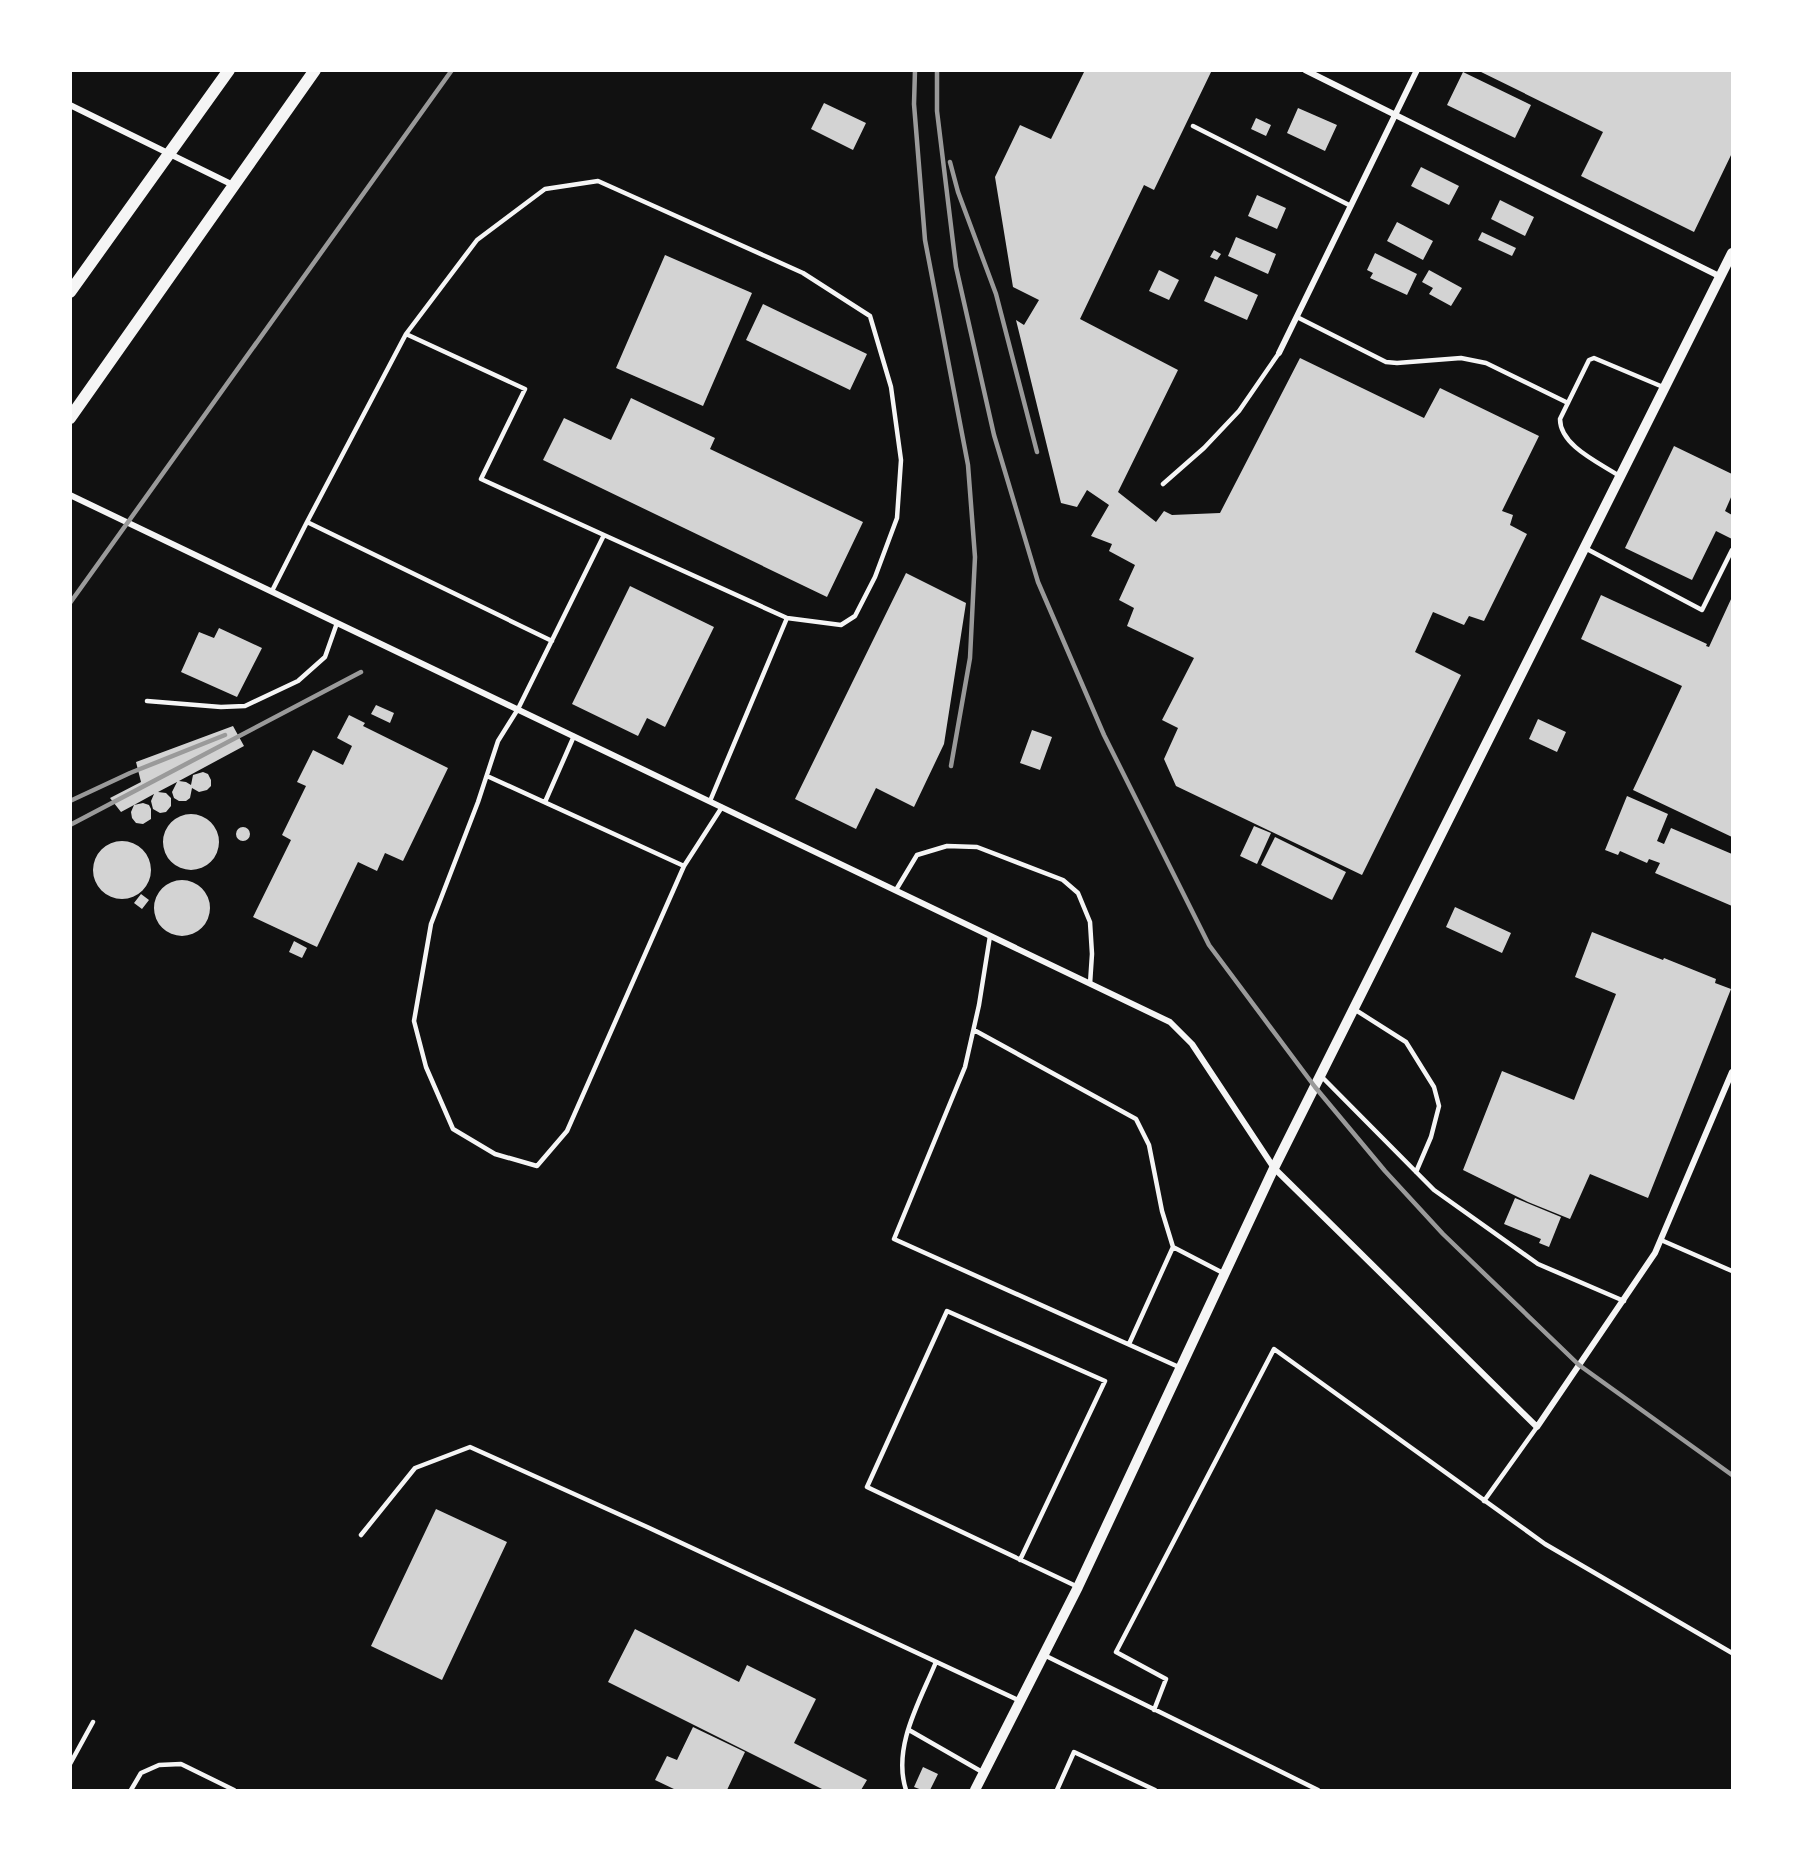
<svg xmlns="http://www.w3.org/2000/svg" width="1803" height="1861" font-family="'Public Sans',sans-serif">
<style>
.building{fill:#d3d3d3}
.lines{fill:none;stroke-linecap:round;stroke-linejoin:round}
.service{stroke:#f5f5f5;stroke-width:4.5}
.minor{stroke:#f5f5f5;stroke-width:6}
.tertiary{stroke:#f5f5f5;stroke-width:10}
.secondary{stroke:#f5f5f5;stroke-width:12}
.rail{stroke:#9a9a9a;stroke-width:4.5}
</style>
<rect width="100%" height="100%" fill="#111"/>
<path class="building" d="M1085,70H1212L1154,190L1144,185L1080,319L1178,370L1118,492L1156,522L1164,511L1172,515L1220,513L1300,358L1424,418L1440,388L1539,436L1502,511L1513,515L1510,525L1527,534L1484,621L1469,616L1464,625L1433,612L1415,652L1461,675L1362,875L1176,786L1164,759L1178,728L1162,720L1194,658L1127,626L1134,608L1119,600L1135,565L1109,551L1112,544L1091,536L1109,505L1087,490L1077,507L1061,503L1016,320L1024,325L1039,300L1013,287L995,177L1020,125L1051,139Z
M1477,70H1732V153L1694,232L1581,176L1603,132Z
M1463,72L1531,105L1515,138L1447,105Z
M824,103L866,123L853,150L811,129Z
M1298,108L1337,125L1325,151L1287,133Z
M1256,118L1271,125L1266,136L1251,129Z
M1421,167L1459,186L1449,205L1411,186Z
M1257,195L1286,208L1277,229L1248,216Z
M1500,200L1534,217L1525,236L1491,219Z
M1397,222L1433,241L1423,260L1387,241Z
M1482,232L1516,248L1512,256L1478,240Z
M1236,237L1276,254L1268,274L1228,256Z
M1214,250L1221,254L1217,260L1210,257Z
M1375,253L1417,274L1407,295L1370,278L1373,273L1367,270Z
M665,255L752,293L703,406L616,368Z
M1159,270L1179,280L1169,300L1149,291Z
M1429,270L1462,288L1451,306L1429,294L1433,288L1422,282Z
M1215,276L1258,295L1247,320L1204,301Z
M763,304L867,354L850,390L746,340Z
M631,398L715,438L710,449L863,522L827,597L543,460L564,418L611,440Z
M1674,446L1732,474V495L1725,511L1732,515V539L1716,531L1692,580L1625,548Z
M906,573L966,603L944,744L914,807L876,788L856,829L795,799Z
M630,586L714,627L665,727L647,718L638,736L572,704Z
M1601,595L1707,644L1706,646L1709,647L1732,597V837L1633,790L1682,686L1581,639Z
M219,628L262,648L237,697L181,672L199,632L214,638Z
M376,705L394,713L390,723L371,714Z
M349,715L365,723L363,726L448,768L403,861L385,853L377,871L358,862L317,947L253,917L291,840L282,835L306,786L297,782L313,750L343,765L352,746L337,738Z
M1538,719L1566,732L1557,752L1529,739Z
M233,726L244,746L179,781L186,782L191,785L193,775L203,772L208,774L211,780V786L207,790L199,792L192,788L190,798L186,801H179L174,798L172,792L177,782L158,792L166,793L171,798V806L166,812L160,813L153,809L151,801L154,794L134,805L143,803L149,805L151,809V819L143,824L136,823L132,818L131,812L134,805L121,812L110,798L141,782L136,762Z
M1032,730L1052,737L1040,770L1020,763Z
M1627,796L1668,814L1657,841L1664,844L1671,828L1732,854V906L1655,873L1660,863L1649,859L1647,863L1620,851L1618,855L1605,850Z
M163 842a28 28 0 1 1 56 0a28 28 0 1 1-56 0Z
M1254,826L1271,833L1257,864L1240,856Z
M236 834a7 7 0 1 1 14 0a7 7 0 1 1-14 0Z
M1275,837L1346,872L1332,900L1261,865Z
M93 870a29 29 0 1 1 58 0a29 29 0 1 1-58 0Z
M154 908a28 28 0 1 1 56 0a28 28 0 1 1-56 0Z
M141,894L149,900L142,909L134,903Z
M1455,907L1511,933L1502,953L1446,927Z
M1592,932L1663,960L1664,958L1716,979L1715,983L1731,989L1648,1198L1590,1174L1570,1219L1528,1202L1463,1170L1502,1071L1574,1100L1616,994L1575,977Z
M294,941L307,948L302,958L289,952Z
M1515,1198L1561,1217L1549,1247L1539,1243L1541,1239L1504,1224Z
M436,1509L507,1542L442,1680L371,1646Z
M635,1629L739,1682L747,1665L816,1699L794,1743L867,1780L861,1790H824L608,1682Z
M693,1727L745,1752L727,1790H676L655,1780L667,1756L677,1760Z
M923,1767L938,1774L930,1790H922L914,1787Z"/>
<g class="lines">
<path class="service" d="M1193,126L1351,206
M1297,317L1386,362L1397,363L1461,358L1486,363L1568,403
M406,334L477,240L545,189L598,181L803,273L870,316L891,387L901,460L897,518L875,577L855,616L841,625L787,618
M1621,477C1600,463 1560,446 1560,419L1589,360L1594,358L1663,387
M1163,484L1204,448L1239,411L1279,353
M307,522L406,334L525,389L481,479L604,535
M1585,548L1702,610L1732,550
M272,591L307,522L552,641
M147,701L221,707L245,706L298,681L325,657L337,623
M487,776L684,866L722,807
M545,802L574,736
M684,866L567,1131L537,1166L495,1154L453,1129L426,1067L414,1021L431,924L478,802L498,741L518,709L604,535L787,618L710,801
M896,890L917,855L947,846L977,847L1063,880L1078,893L1090,922L1092,954L1090,984
M990,936L979,1005L965,1067L894,1239L1181,1368
M1354,1009L1406,1042L1434,1087L1439,1106L1431,1137L1416,1172
M974,1030L1136,1119L1149,1145L1162,1211L1173,1247L1225,1274
M1321,1076L1434,1190L1538,1264L1624,1301
M1661,1240L1732,1271
M1129,1344L1173,1247
M1484,1501L1537,1427
M361,1535L415,1468L470,1447L645,1526L1020,1701
M1020,1560L1105,1381L947,1311L867,1487L1078,1587
M1044,1655L1318,1790
M1154,1710L1166,1679L1116,1652L1274,1349L1545,1544L1732,1653
M909,1730L984,1773
M70,1764L93,1722
M131,1790L141,1773L159,1765L181,1764L234,1790
M906,1790C892,1747 920,1701 936,1662
M1057,1790L1074,1752L1155,1790"/>
<path class="minor" d="M1305,70L1721,277
M70,105L233,185
M1279,353L1417,70
M70,495L1170,1022L1192,1044L1274,1168L1537,1427L1655,1253L1732,1072"/>
<path class="tertiary" d="M975,1790L1078,1587L1274,1168L1732,253"/>
<path class="secondary" d="M70,292L229,70
M70,418L315,70"/>
<path class="rail" d="M915,70L914,104L925,240L968,465L975,557L970,658L951,766
M937,70V111L956,267L994,435L1038,582L1104,735L1209,945L1315,1087L1385,1171L1443,1234L1579,1365L1732,1475
M950,162L958,192L996,294L1037,452
M70,603L452,70
M70,801L130,773L225,735
M70,825L361,672"/>
</g>
<rect width="1803" height="1861" fill="none" stroke="#ffffff" stroke-width="144"/>
</svg>
